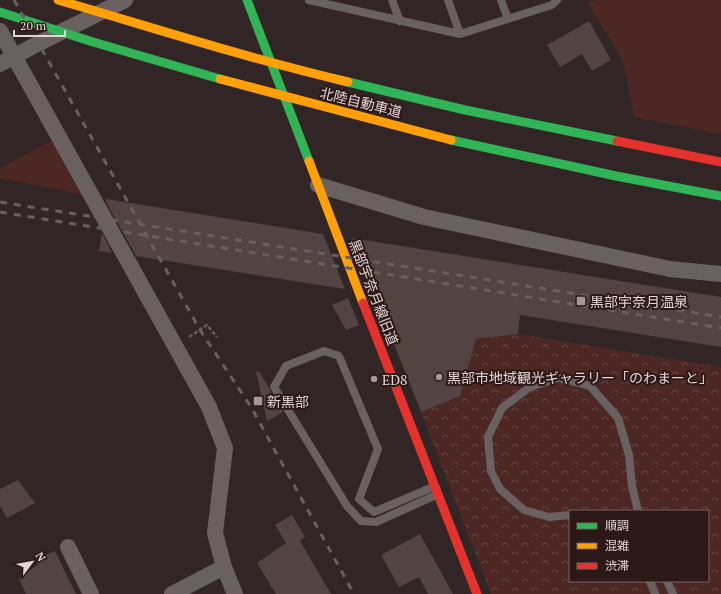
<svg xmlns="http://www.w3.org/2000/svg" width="721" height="594" font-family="'PT Serif','Noto Sans JP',serif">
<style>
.green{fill:#4d2724}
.park{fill:url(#park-crowns);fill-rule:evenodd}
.building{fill:#534342}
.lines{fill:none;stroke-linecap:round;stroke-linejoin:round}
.path{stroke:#675e5d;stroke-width:2.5;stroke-dasharray:4 2;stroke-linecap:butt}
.lane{stroke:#696160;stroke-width:8}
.street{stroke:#696160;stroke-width:16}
.fast{stroke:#30b455;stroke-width:9}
.slow{stroke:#ff9f0a;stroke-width:9}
.jam{stroke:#e5322d;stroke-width:9}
.rail{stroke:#68605f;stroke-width:3;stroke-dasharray:7 7;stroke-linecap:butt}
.poi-dot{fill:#a59896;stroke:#2c1917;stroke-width:1.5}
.labels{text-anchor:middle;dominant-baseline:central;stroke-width:4;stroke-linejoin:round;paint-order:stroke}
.street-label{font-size:14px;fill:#e3d5d3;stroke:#2c1917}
.poi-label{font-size:14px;fill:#e3d5d3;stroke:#2c1917;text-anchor:start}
</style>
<defs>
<pattern id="park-crowns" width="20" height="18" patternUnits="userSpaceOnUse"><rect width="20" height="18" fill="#4d2724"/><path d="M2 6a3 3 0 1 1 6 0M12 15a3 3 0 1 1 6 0" fill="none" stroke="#664543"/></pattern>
</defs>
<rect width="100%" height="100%" fill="#312625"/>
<path class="green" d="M596,0H721V134L634,117L623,61L588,3Z
M53,140L106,199L0,178V168Z"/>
<path class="park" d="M518,334L721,367V594H491L421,412L460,396L476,339ZM570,511H708V581H570Z"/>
<path class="building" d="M589,21L611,60L592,71L582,54L560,67L547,45Z
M106,199L323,234L345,289L136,256L106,202Z
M102,233L112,253L99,251Z
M352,238L721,297V347L520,315L518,334L476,339L460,396L421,412Z
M348,298L359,325L346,330L332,305Z
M259,371L283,412L267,421L256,372Z
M18,480L35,503L7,518L0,506V489Z
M292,515L305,537L300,541L331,594H276L257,563L286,543L275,525Z
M420,534L453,594H428L419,577L399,587L381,555Z
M55,551L76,594H26L19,579L38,564L36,559Z"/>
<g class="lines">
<path class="path" d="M189,337L207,325L217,337"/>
<path class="lane" d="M309,0L460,34L552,5L557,0
M392,0L400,21
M448,0L460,34
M501,0L508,19
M433,487L374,512L359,499L378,449L339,356L324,351L286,366L274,387L347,506L361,521L376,522L436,495
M570,515L549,517L524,510L500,489L491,471L488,437L502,408L530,387L559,378L590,386L618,418L629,455L632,486L638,511
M650,581L655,594
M667,581L673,594"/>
<path class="street" d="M0,31L209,407L225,448L215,533L224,567L235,594
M0,64L39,43L125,0
M318,185L424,217L670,269L721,274
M68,547L91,594
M172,594L224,567"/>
<path class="fast" d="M247,0L309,161
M0,12L93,42L220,79
M348,82L465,110L617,141
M451,140L616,176L721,196"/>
<path class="slow" d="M58,0C154,28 250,59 348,82
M220,79L451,140
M309,161L363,303"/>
<path class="jam" d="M617,141L721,162
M363,303L477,594"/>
<path class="rail" d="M14,0L200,330L251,407L354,594
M0,202L721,317
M0,212L721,328"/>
</g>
<g class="poi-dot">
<rect x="576" y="296" width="10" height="10" rx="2"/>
<circle cx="439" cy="377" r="4"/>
<circle cx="374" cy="379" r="4"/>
<rect x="253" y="396" width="10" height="10" rx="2"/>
</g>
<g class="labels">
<g class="street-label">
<text transform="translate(361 102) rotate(14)">北陸自動車道</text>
<text transform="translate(374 292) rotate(69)">黒部宇奈月線旧道</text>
</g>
<g class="poi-label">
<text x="590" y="301">黒部宇奈月温泉</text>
<text x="447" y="377">黒部市地域観光ギャラリー「のわまーと」</text>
<text x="382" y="379">ED8</text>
<text x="267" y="401">新黒部</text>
</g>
</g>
<rect x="569" y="510" width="140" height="72" fill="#2c1917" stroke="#756462"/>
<rect x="577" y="523" width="20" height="6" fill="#30b455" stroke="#756462"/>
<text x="605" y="530" font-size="12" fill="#e3d5d3">順調</text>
<rect x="577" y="543" width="20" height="6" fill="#ff9f0a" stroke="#756462"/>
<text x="605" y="550" font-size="12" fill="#e3d5d3">混雑</text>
<rect x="577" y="563" width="20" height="6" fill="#e5322d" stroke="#756462"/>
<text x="605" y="570" font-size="12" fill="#e3d5d3">渋滞</text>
<g transform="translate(32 562) rotate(58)" stroke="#2c1917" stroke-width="3" paint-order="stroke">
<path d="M0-3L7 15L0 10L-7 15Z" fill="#e3d5d3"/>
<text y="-6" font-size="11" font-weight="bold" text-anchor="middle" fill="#e3d5d3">N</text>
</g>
<path d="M14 30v6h51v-6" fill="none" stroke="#e3d5d3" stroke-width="2"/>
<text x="20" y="30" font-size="12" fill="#e3d5d3" stroke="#2c1917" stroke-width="3" paint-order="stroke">20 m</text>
</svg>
